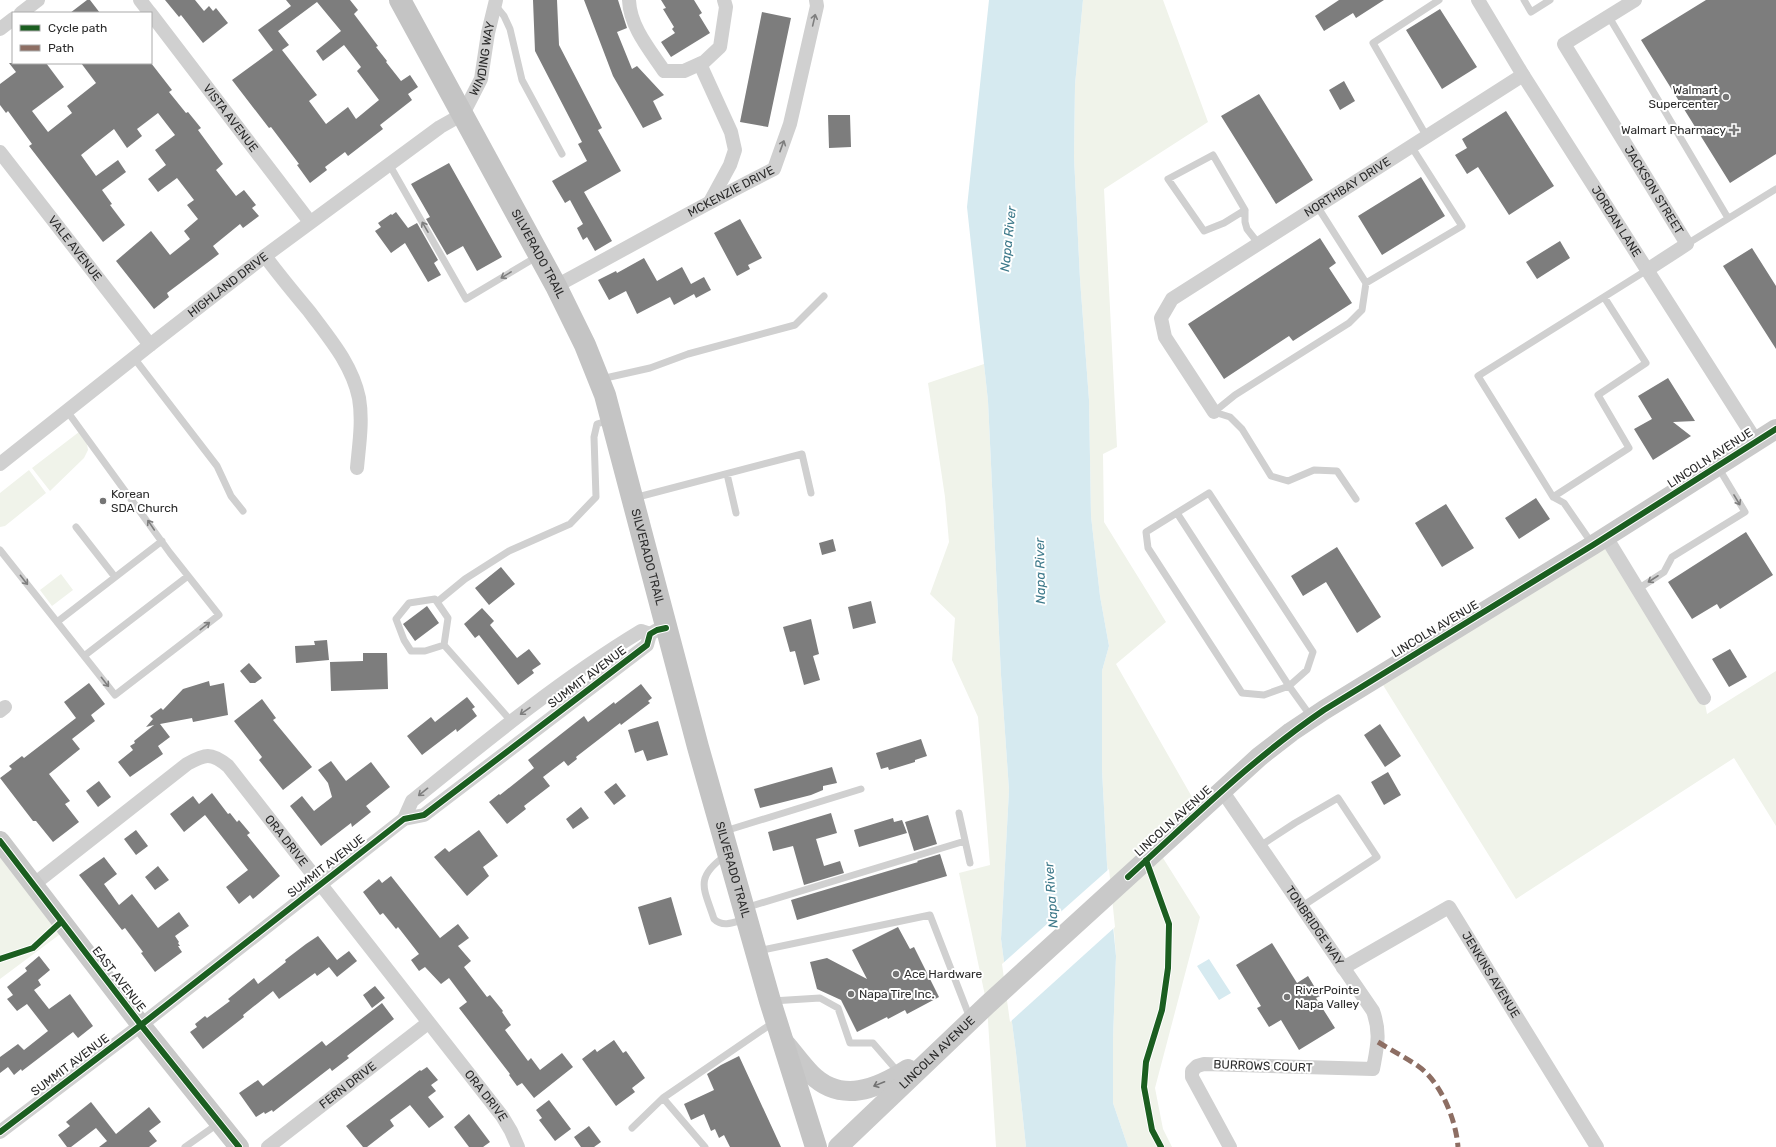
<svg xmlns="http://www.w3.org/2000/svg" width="1776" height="1147" font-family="Rubik,sans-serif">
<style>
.green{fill:#f0f3ea}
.water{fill:#d6eaf0}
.pier{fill:#fff}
.building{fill:#7d7d7d;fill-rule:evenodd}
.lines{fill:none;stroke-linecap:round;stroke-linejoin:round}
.lane{stroke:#d0d0d0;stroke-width:7}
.street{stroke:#d0d0d0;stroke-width:14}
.secondary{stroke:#c9c9c9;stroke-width:20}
.primary{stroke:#c4c4c4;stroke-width:22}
.quiet{stroke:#8d6e63;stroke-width:5;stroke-dasharray:10 5;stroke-linecap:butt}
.cycleway-casing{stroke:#fff;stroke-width:8}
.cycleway{stroke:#1b5e20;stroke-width:6}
.oneway{stroke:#7e7e7e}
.oneway2{stroke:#727272}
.poi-dot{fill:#757575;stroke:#fff;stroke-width:1.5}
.labels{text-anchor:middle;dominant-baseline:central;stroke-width:4;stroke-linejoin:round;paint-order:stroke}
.street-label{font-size:12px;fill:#2b2b2b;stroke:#fff}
.poi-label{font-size:12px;fill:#2b2b2b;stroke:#fff;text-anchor:start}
.water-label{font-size:13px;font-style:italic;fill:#3d798a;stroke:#fff}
</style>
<rect width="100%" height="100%" fill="#fff"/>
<path class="green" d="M1083,0H1163L1208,122L1104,189L1117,447L1103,454L1104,522L1166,622L1116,664L1200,811L1158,850L1200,917L1155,1088L1163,1129L1172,1147H1128L1113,1103V1039L1116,956L1111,892L1107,864L1102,770V671L1109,646L1100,596L1091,516L1089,400L1080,279L1074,157L1075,85Z
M984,364L988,401L1001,675L1009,790L1001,939L1016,1053L1026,1147H996L987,1005L959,873L990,865L978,717L952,660L955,618L930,594L949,542L945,497L928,383Z
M79,432L87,444L88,450L84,458L50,491L32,468Z
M29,470L46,493L5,526L0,527V493Z
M1606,537L1704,698L1707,714L1776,671V826L1734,758L1516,899L1378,677Z
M61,574L73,590L52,606L40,590Z
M0,841L67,929L0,979Z"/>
<path class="water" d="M989,0H1083L1075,85L1074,157L1080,279L1089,400L1091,516L1100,596L1109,646L1102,671V770L1107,864L1116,956L1113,1039V1103L1128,1147H1026L1016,1053L1001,939L1009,790L1001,675L988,401L967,207Z
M1209,959L1231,993L1219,1000L1197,966Z"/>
<path class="pier" d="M1109,869L1115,927L1010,1022L1002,964Z"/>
<path class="building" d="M87,0H90L100,13H70Z
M165,0H195L204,11L209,6L213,11L216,8L228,23L203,43L181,15L179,17Z
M286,0H350L358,10L354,14L378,46L376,47L387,61L386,62L401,81L410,75L418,87L408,94L412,100L380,125L383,129L348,156L345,152L325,167L327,170L310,183L297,165L299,164L271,127L269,128L232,80L273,50L258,30L291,6ZM317,2L341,31L316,51L323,61L344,45L361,67L357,71L379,100L356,119L348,107L326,124L309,101L317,95L282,50L289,45L278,31Z
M533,0H557L559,45L602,128L598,130L621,171L584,192L612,241L595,251L587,237L583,240L577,228L583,224L570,200L565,203L552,181L587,161L578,144L582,142L535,51Z
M584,0H618L627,28L617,32L632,69L637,66L664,95L653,101L662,119L643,128L613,76Z
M661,0H694L702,13L699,15L710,33L671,57L661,42L675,33L672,29L674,27L663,9L666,8Z
M1339,0H1384L1356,18L1353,13L1324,31L1315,16Z
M1706,0H1776V154L1730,183L1641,40Z
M1440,9L1477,67L1442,89L1406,30Z
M762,12L791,18L768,127L740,122Z
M9,63H46L64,87L32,111L48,132L72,113L67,106L96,83L81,63H151L172,90L169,92L186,113L188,112L201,128L198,130L223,164L216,170L236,196L244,190L256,205L252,208L259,216L243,228L240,224L213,246L219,254L167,293L169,297L154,309L116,261L151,231L170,255L190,239L184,231L198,219L187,205L194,200L177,178L158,192L148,179L166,165L155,150L175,135L158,113L137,129L142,136L127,148L114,129L81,155L96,176L118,160L126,172L102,190L112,204L110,205L125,225L103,242L29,146L32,144L8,111L6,113L0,105V84L16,72Z
M1344,81L1355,101L1340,110L1329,90Z
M1259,94L1313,180L1276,204L1221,116Z
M1506,111L1554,186L1509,215L1478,167L1467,174L1455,155L1467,148L1462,139Z
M828,115H850L851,147L829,148Z
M449,163L502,257L477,271L463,246L447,255L426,219L430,217L411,184Z
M1421,177L1445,216L1382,255L1358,216Z
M396,212L408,228L417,223L438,260L434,263L441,275L428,282L405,243L391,253L375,231L381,227L378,223L391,214L392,215Z
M740,219L762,258L748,265L750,269L737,276L714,233Z
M1320,238L1336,263L1329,268L1352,303L1293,341L1289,336L1224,379L1188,324Z
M1560,241L1570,258L1537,279L1526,262Z
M1752,248L1776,286V349L1723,266Z
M644,258L657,281L682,267L691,284L704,277L711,290L696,298L694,294L674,305L670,297L637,314L626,291L609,300L598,280L616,271L617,273Z
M1668,378L1695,421L1673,422L1691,436L1653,460L1634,429L1652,419L1638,396Z
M1536,498L1550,519L1519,539L1505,518Z
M1446,504L1474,548L1442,567L1415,523Z
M1746,532L1773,575L1720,609L1717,604L1692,619L1668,582Z
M833,539L836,551L822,555L819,543Z
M1337,547L1381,617L1357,633L1326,582L1303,596L1291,576Z
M501,567L515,584L489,605L475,588Z
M871,601L876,623L853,629L848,607Z
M427,606L439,623L415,641L403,624Z
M482,608L494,621L490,625L517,658L529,649L541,664L532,670L534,673L518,685L479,635L475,638L464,624Z
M811,619L819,654L813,656L820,680L804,685L795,651L790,652L783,627Z
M327,640L329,660L296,663L295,646L315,645L314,641Z
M1730,649L1747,677L1729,687L1712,659Z
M363,653H387L388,689L331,691L330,662L363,661Z
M249,663L262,678L255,683H250L240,671Z
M209,681L210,686L224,683L228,715L193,722L192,718L160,724L170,737L158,746L163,754L130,777L118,762L133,750L130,746L135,743L134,741L154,725L146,727L153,719L150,716L161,708L163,710L183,689Z
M89,683L105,704L91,715L95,721L72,739L80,749L49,774L70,801L65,804L79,822L53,842L36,821H33L0,778L12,769L9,766L22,756L24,758L76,718L64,702Z
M641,684L652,698L648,701L650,703L621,725L620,723L576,757L577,759L568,766L564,761L543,777L550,786L524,806L526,809L507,824L489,802L499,794L500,795L534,768L528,760L584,716L588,722L614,702L615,704Z
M467,697L475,707L472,709L477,716L457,732L456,729L422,755L407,736L431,717L435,722Z
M262,699L276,718L273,720L312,767L283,790L259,760L262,757L234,721Z
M658,721L668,755L647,761L643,750L635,753L628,730Z
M1380,724L1401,756L1385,767L1364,735Z
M921,739L927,756L915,760V762L889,770L888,767L881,769L876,753Z
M331,761L346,781L371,762L390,787L366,806L371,812L352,827L351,823L321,846L290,806L302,796L314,811L332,797L328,783L318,770Z
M832,767L837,783L823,786V790L811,795L760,808L754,789Z
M1388,772L1401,795L1384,805L1371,782Z
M99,781L111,797L98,807L86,791Z
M616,783L626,796L614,805L604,792Z
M212,793L228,814L230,813L237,822L239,820L250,833L247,835L280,876L253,899L250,895L239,904L226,887L248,870L205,815L184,832L170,814L193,796L199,804Z
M581,807L589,818L573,829L566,819Z
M831,813L837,833L816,839L824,866L840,861L844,873L804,885L793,846L773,851L768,832Z
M928,815L937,844L914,851L905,822Z
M893,818L894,822L902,820L907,833L859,847L854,830Z
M136,830L148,846L136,855L124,839Z
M479,830L498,856L483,867L489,876L467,896L434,857L445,848L449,852Z
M940,854L947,876L797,920L791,900L918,862L917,861Z
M104,857L117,874L104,884L119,905L132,894L158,928L179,912L189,926L175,936L179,942L178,943L180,946H178L182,952L155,972L141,953L143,952L125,928L122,930L79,875Z
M158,866L169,880L155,890L145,877Z
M391,876L440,938L458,924L469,938L458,946L471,961L464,967L487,997L490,995L503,1011L502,1012L511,1025L505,1030L528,1061L531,1058L540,1070L562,1053L573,1067L534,1098L522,1083L517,1086L509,1075L510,1074L459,1008L467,1002L449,978L441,984L425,967L419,971L411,960L419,954L398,927L396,929L383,913L380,915L363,892L379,879L382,883Z
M671,897L682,935L649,945L638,907Z
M898,927L910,949L914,947L939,997L907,1014L905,1010L888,1019L887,1017L857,1032L841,1000L817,989L810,962L827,958L867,979L852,950Z
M318,936L337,960L349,951L357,961L337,977L329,967L317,976L315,973L279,999L273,991L243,1015L244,1017L203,1049L190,1032L197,1027L195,1024L205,1016L207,1018L230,1001L228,999L254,978L258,984L286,962L285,960L306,944Z
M1272,943L1297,983L1308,976L1320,996L1316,998L1335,1028L1299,1050L1281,1020L1269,1027L1257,1008L1261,1006L1236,965Z
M39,956L50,970L38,980L41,985L34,990L49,1009L70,994L93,1026L78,1038L73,1032L22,1071L21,1069L14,1075L8,1067L0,1073V1057L18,1044L24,1050L48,1031L27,1004L17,1011L7,999L13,995L7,987L27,971L25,968Z
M375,986L385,998L372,1008L363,995Z
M382,1003L394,1019L347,1056L349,1058L332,1071L330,1068L273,1112L272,1110L265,1114L264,1112L256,1117L239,1093L258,1080L263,1086L322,1041L326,1046Z
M614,1040L623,1053L626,1051L645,1078L632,1088L635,1092L616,1106L582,1059L595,1049L597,1052Z
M739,1056L781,1147H730L724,1135L719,1138L715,1129L711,1131L704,1114L691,1120L684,1104L714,1090L707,1074L721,1065Z
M427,1067L438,1080L431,1085L436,1091L428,1097L444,1117L429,1128L410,1105L390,1120L394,1126L367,1147H363L346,1126L420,1070L421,1071Z
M549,1100L571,1129L555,1141L539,1120L542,1118L536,1110Z
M91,1102L116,1134L149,1107L161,1122L149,1131L157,1141L149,1147H99L107,1141L96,1128L71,1147H67L58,1135L70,1126L66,1122Z
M469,1114L490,1142L483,1147H469L454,1127Z
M589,1126L601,1142L594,1147H581L574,1137Z"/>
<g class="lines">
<path class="lane" d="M1524,0L1531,12L1550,0
M495,5L504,16L510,29L522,80L562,154
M1609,17L1728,218
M1427,137L1373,43L1439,0
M389,164L466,299L538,256
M1317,206L1366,283L1462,226L1411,146
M1245,210L1224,223L1204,231L1168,179L1213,155L1245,210V222L1247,229L1258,243
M1687,244L1776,189
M134,358L217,466L231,496L243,511
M601,379L650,368L688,354L795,325L824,296
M1214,412L1235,395L1349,323L1362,310L1366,283
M1214,412L1230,417L1242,429L1271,476L1288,481L1314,470L1337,471L1356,499
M727,474L736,513
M1553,497L1629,448L1598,395L1646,363L1604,297
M634,498L802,454L811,493
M1177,513L1289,686L1264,695L1242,693L1148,548L1146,532L1209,493L1313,652L1307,670L1289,686L1312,718
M76,527L115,577
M1593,545L1564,503L1553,497L1478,376L1647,270
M0,550L115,695L219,615L170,553L67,411
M1638,589L1664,572L1672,557L1745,512L1718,467
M437,602L465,579L509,551L570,524L596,497L594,437L597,424L610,420
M57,622L162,541
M444,645L448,618L435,599L409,603L396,619L404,640L411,651H425L444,645L511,721
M84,656L188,576
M959,813L970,863
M725,831L861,789
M1260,846L1295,823L1338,798L1377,857L1301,907
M725,856C694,878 704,888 714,919C723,928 735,922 745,919
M745,908L965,841
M758,951L930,915L970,1018
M772,1001L820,998L838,1008L850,1043H873L899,1073
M663,1098L705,1147
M632,1128L663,1098L774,1022
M185,1147L219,1123"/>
<g class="street">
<path d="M140,0L150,13"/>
<path d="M629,0C630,27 650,50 664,71H684L704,62L720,47L726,7L724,0"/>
<path id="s1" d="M1478,0L1523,75L1756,441"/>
<path id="s2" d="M1635,0L1564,44L1687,244L1647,270"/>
<path d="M21,13L38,0"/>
<path id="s3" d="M151,14L310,222"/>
<path d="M0,29L13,19"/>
<path d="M700,64L731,132L735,150L730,165L711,200"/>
<path id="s4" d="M0,152L150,345"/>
<path d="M265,256C279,275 294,293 309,311C329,338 352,364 359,398C363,421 359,445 357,468"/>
<path id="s5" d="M556,286C629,247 700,206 774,169L790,124L817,6L816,0"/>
<path id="s6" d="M1214,412L1165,337L1161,318L1172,299L1523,75"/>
<path id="s7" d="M0,464L150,345L265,256L440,127L463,114L481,79L488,33L496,0"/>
<path d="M1606,537L1704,698"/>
<path d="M0,711L5,707"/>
<path id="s8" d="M1223,792L1373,1011C1381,1033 1377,1047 1373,1069L1204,1064L1197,1066L1192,1071V1077L1230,1147"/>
<path d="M404,819L412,801C486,741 560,680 641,631L650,634"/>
<path id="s9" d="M33,885L187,764C205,754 211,752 228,766L502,1116L511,1131L518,1147"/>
<path id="s10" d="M1343,968L1449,907L1597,1147"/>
<path d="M0,1132L141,1025L404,819L424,815L647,645L650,634L657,630L666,628"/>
<path id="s11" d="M268,1147L428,1023"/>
</g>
<g class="secondary">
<path d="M0,841L141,1025L239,1147"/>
<path d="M783,1041C793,1052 801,1064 811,1074C841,1104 877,1089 908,1069"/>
<path id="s12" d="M838,1147L987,1005L1259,757L1291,732L1324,710L1593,545L1776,429"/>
</g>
<path class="primary" id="s13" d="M400,0L556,286L585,345L605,395L698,747L770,1001L816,1147"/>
<path class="quiet" d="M1378,1042C1391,1050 1405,1057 1418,1066C1441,1082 1456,1120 1458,1147"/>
<g class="cycleway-casing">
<path id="cycleway" d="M0,841L141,1025L239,1147
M1146,860L1169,924L1168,968L1162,1010L1146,1062L1144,1087L1152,1130L1161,1147
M1128,877C1192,819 1253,758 1324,710L1593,545L1776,429
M0,959L33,948L61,922
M0,1132L141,1025L404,819L424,815L647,645L650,634L657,630L666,628"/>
</g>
<use href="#cycleway" class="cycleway"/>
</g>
<defs><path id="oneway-shaft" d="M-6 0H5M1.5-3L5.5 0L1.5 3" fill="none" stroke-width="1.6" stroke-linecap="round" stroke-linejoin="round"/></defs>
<g class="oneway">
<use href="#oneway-shaft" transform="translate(814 20) rotate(-77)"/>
<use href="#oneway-shaft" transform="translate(782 146) rotate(-70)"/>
<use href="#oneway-shaft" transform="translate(425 227) rotate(-120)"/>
<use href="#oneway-shaft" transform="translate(506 275) rotate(149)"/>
<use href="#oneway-shaft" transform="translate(1737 500) rotate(59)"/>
<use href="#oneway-shaft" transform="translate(151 525) rotate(-124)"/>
<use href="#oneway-shaft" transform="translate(1653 579) rotate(147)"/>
<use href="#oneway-shaft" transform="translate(24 580) rotate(52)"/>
<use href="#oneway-shaft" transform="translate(205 626) rotate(-38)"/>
<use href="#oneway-shaft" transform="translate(105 682) rotate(52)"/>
<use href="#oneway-shaft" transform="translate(525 711) rotate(145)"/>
<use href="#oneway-shaft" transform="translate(423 792) rotate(141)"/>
</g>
<use class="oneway2" href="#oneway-shaft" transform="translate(879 1084) rotate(158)"/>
<g class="poi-dot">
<circle cx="1726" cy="97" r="4"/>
<path d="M1732 124h4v4h4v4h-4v4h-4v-4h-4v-4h4z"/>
<circle cx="103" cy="501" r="4"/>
<circle cx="896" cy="974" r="4"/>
<circle cx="851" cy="994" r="4"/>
<circle cx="1287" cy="997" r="4"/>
</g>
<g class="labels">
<g class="street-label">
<text stroke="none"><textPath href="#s7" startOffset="640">WINDING WAY</textPath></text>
<text stroke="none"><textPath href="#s3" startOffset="131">VISTA AVENUE</textPath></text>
<text stroke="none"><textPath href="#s6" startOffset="339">NORTHBAY DRIVE</textPath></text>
<text stroke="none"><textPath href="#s5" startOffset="199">MCKENZIE DRIVE</textPath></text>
<text stroke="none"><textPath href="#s2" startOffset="255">JACKSON STREET</textPath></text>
<text stroke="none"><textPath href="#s1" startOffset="261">JORDAN LANE</textPath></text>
<text stroke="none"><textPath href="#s4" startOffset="122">VALE AVENUE</textPath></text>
<text stroke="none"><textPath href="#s13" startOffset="289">SILVERADO TRAIL</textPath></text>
<text stroke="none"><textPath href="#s7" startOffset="290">HIGHLAND DRIVE</textPath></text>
<text transform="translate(1710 458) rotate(-33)">LINCOLN AVENUE</text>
<text stroke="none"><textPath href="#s13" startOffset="613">SILVERADO TRAIL</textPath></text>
<text transform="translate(1435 629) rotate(-31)">LINCOLN AVENUE</text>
<text transform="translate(587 677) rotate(-37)">SUMMIT AVENUE</text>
<text transform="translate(1173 821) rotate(-42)">LINCOLN AVENUE</text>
<text stroke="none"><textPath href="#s9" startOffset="336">ORA DRIVE</textPath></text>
<text transform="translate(326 866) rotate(-38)">SUMMIT AVENUE</text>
<text stroke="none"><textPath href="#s13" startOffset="937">SILVERADO TRAIL</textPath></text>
<text stroke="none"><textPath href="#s8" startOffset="162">TONBRIDGE WAY</textPath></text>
<text stroke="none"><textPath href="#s10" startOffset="202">JENKINS AVENUE</textPath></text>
<text transform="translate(119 979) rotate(52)">EAST AVENUE</text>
<text stroke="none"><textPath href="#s12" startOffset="137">LINCOLN AVENUE</textPath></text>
<text transform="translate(70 1065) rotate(-37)">SUMMIT AVENUE</text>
<text transform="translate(1263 1066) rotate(2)">BURROWS COURT</text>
<text stroke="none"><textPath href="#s11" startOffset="101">FERN DRIVE</textPath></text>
<text stroke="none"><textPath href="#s9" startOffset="660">ORA DRIVE</textPath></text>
</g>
<g class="poi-label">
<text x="1718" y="90" text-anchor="end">Walmart<tspan x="1718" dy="14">Supercenter</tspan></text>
<text x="1726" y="130" text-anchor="end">Walmart Pharmacy</text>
<text x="111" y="494">Korean<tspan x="111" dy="14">SDA Church</tspan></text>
<text x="904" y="974">Ace Hardware</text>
<text x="1295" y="990">RiverPointe<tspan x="1295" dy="14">Napa Valley</tspan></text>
<text x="859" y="994">Napa Tire Inc.</text>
</g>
<g class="water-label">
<text transform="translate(1008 239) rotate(-84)">Napa River</text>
<text transform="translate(1040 571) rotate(-91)">Napa River</text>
<text transform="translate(1051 895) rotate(-94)">Napa River</text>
</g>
</g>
<rect x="12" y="12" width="140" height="52" fill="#ffffff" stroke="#aaaaaa"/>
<rect x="20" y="25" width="20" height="6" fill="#1b5e20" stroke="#aaaaaa"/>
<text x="48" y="32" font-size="12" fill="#2b2b2b">Cycle path</text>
<rect x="20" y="45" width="20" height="6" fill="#8d6e63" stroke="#aaaaaa"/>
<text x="48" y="52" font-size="12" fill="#2b2b2b">Path</text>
</svg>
